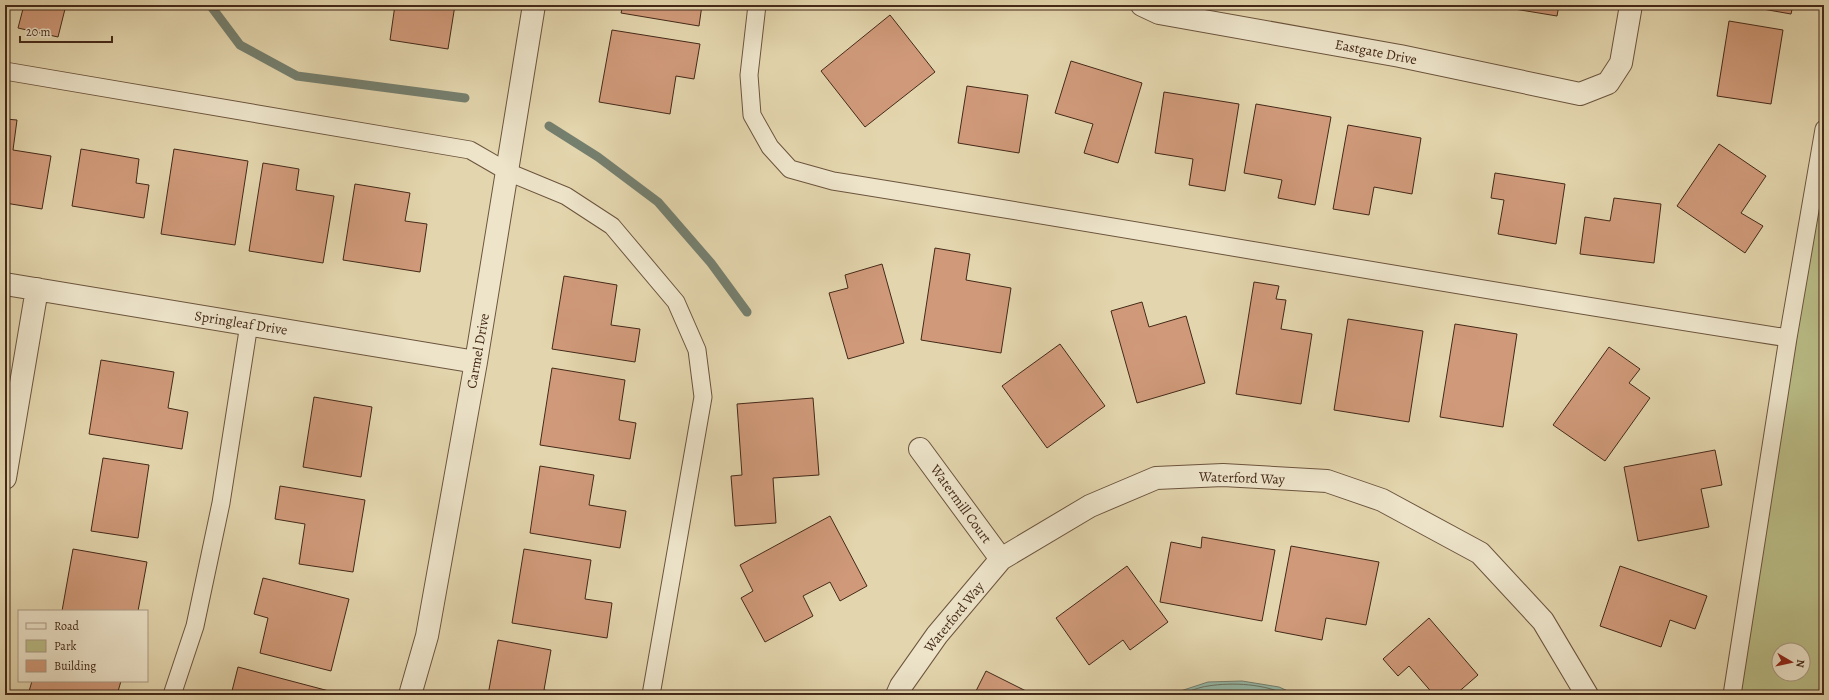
<svg xmlns="http://www.w3.org/2000/svg" width="1829" height="700" font-family="Alegreya,serif">
<style>
.green{fill:#b9bc86;stroke:#7e724f;fill-rule:evenodd}
.water{fill:#95b9a8;stroke:#757f6e}
.lines{fill:none;stroke-linecap:round;stroke-linejoin:round}
.shore{stroke:#6c7160;stroke-width:1}
.stream{stroke:#757f6e;stroke-width:9}
.building{fill:#d09a7a;stroke:#442918}
.service-casing{stroke:#6c543d;stroke-width:19}
.minor-casing{stroke:#6c543d;stroke-width:24}
.service{stroke:#ede4ca;stroke-width:17}
.minor{stroke:#ede4ca;stroke-width:22}
.labels{text-anchor:middle;dominant-baseline:central;stroke-width:3;stroke-linejoin:round;paint-order:stroke}
.street-label{font-size:14px;fill:#442918;stroke:#ede4ca}
</style>
<rect width="100%" height="100%" fill="#e3d5ad"/>
<filter id="stains"><feTurbulence type="fractalNoise" baseFrequency=".005" numOctaves="4"/><feColorMatrix values="0 0 0 0 .2 0 0 0 0 .09 0 0 0 0 .02 0 0 0 .5 -.17"/></filter>
<radialGradient id="worn" r=".72"><stop offset=".6" stop-color="#630" stop-opacity="0"/><stop offset="1" stop-color="#630" stop-opacity=".3"/></radialGradient>
<path class="green" d="M1824,168V695H1739ZM1779,650H1803V674H1779Z"/>
<path class="water" d="M1242,681L1279,687L1297,695H1168L1208,682Z"/>
<g class="lines">
<path class="shore" d="M1179,695C1188,692 1199,687 1208,686C1233,682 1265,684 1287,695
M1196,695C1222,687 1247,691 1274,695"/>
<path class="stream" d="M210,5L240,45L297,76L465,98
M549,126L598,157L658,202L711,263L747,312"/>
</g>
<path class="building" d="M24,5H66L58,37L18,28Z
M395,5H455L448,49L390,40Z
M623,5H702L699,26L621,13Z
M813,5H834L814,9Z
M1490,5H1559L1557,16Z
M1740,5H1793L1791,14Z
M890,15L935,72L865,127L821,71Z
M1729,21L1783,30L1771,104L1717,96Z
M612,30L700,44L694,79L676,76L670,114L599,102Z
M1071,61L1142,83L1118,163L1084,153L1093,124L1055,113Z
M967,86L1028,95L1019,153L958,143Z
M1164,92L1239,104L1225,191L1189,185L1193,159L1155,153Z
M1256,104L1331,117L1315,205L1278,198L1282,180L1244,173Z
M5,119L17,120L13,150L51,156L42,209L5,203Z
M1348,125L1421,138L1412,194L1374,187L1369,215L1333,209Z
M1719,144L1766,176L1741,213L1763,226L1745,253L1677,206Z
M81,149L139,159L136,183L149,185L144,218L72,206Z
M174,149L248,161L235,245L161,234Z
M263,163L299,169L296,190L334,196L323,263L249,251Z
M1495,173L1565,184L1556,244L1498,234L1504,200L1491,198Z
M355,184L410,193L405,221L427,224L420,272L343,260Z
M1614,198L1661,204L1654,263L1580,254L1585,217L1610,221Z
M935,248L970,254L966,280L1011,288L1001,353L921,340Z
M882,264L904,343L848,359L829,293L848,288L845,275Z
M564,276L617,285L611,325L640,329L635,362L552,349Z
M1254,282L1279,286L1276,299L1286,300L1281,329L1312,334L1301,404L1236,394Z
M1142,302L1149,327L1186,316L1205,383L1137,403L1111,311Z
M1348,319L1423,331L1409,422L1334,410Z
M1455,324L1517,334L1503,427L1440,417Z
M1060,344L1105,406L1047,448L1002,386Z
M1609,347L1640,369L1629,383L1650,398L1605,461L1553,425Z
M101,360L174,372L168,408L188,412L182,449L89,434Z
M552,368L625,380L619,420L636,423L630,459L540,445Z
M314,397L372,407L361,477L303,467Z
M813,398L819,475L773,478L776,523L735,526L731,476L742,475L737,404Z
M1715,450L1722,485L1701,489L1709,527L1638,541L1624,467Z
M103,458L149,465L138,538L91,531Z
M540,466L594,475L589,505L626,511L620,548L530,533Z
M280,486L365,500L353,572L299,564L305,524L275,519Z
M830,516L867,586L840,601L830,582L803,596L813,616L765,642L741,598L753,591L740,565Z
M1202,537L1275,550L1262,621L1160,602L1171,542L1201,548Z
M1291,546L1379,562L1366,625L1326,618L1322,640L1275,631Z
M73,549L147,562L138,611H62Z
M524,549L591,560L585,599L612,603L607,638L512,623Z
M1127,566L1168,622L1130,650L1123,640L1089,665L1056,618Z
M1620,566L1707,596L1695,629L1670,620L1661,647L1600,626Z
M263,578L349,599L331,671L260,653L268,618L254,614Z
M1429,618L1478,675L1455,695H1434L1409,666L1398,676L1383,659Z
M498,640L551,650L544,690L573,695H488Z
M238,667L329,691L328,695H231Z
M986,671L1034,695H974Z
M32,681H121L117,695H28Z"/>
<g class="lines">
<g class="service-casing">
<path id="service" d="M757,5L749,75L752,115L770,147L790,169L833,181C1152,232 1470,289 1788,338L1732,695
M5,71L470,150L508,172L566,196L612,226L676,302L697,350L703,397L651,695
M1788,338L1824,129
M172,695L195,626L221,503L249,324"/>
</g>
<g class="minor-casing">
<path id="minor" d="M1142,5L1159,13L1400,56L1580,94L1608,83L1621,63L1631,5
M5,284L476,362
M920,449L1001,559
M5,478L37,289
M410,695L427,636L476,362L534,5
M897,695L901,686L937,635L1001,559L1090,506L1156,478L1223,475L1327,481L1382,500L1480,553L1543,621L1587,695"/>
</g>
<use href="#service" class="service"/>
<use href="#minor" class="minor"/>
</g>
<g class="labels">
<g class="street-label">
<text transform="translate(1376 52) rotate(11)">Eastgate Drive</text>
<text transform="translate(241 323) rotate(9)">Springleaf Drive</text>
<text transform="translate(478 351) rotate(-80)">Carmel Drive</text>
<text transform="translate(1242 478) rotate(2)">Waterford Way</text>
<text transform="translate(961 504) rotate(54)">Watermill Court</text>
<text transform="translate(954 617) rotate(-51)">Waterford Way</text>
</g>
</g>
<rect width="1829" height="700" fill="none" stroke="#e3d5ad" stroke-width="20"/>
<rect x="6" y="6" width="1817" height="688" fill="none" stroke="#442918" stroke-width="2"/>
<rect x="10" y="10" width="1809" height="680" fill="none" stroke="#442918"/>
<rect x="18" y="610" width="130" height="72" fill="#ede4ca" stroke="#a99983"/>
<rect x="26" y="623" width="20" height="6" fill="#ede4ca" stroke="#a99983"/>
<text x="54" y="630" font-size="12" fill="#442918">Road</text>
<rect x="26" y="640" width="20" height="12" fill="#b9bc86" stroke="#a99983"/>
<text x="54" y="650" font-size="12" fill="#442918">Park</text>
<rect x="26" y="660" width="20" height="12" fill="#d09a7a" stroke="#a99983"/>
<text x="54" y="670" font-size="12" fill="#442918">Building</text>
<g transform="translate(1791 662) rotate(99)"><circle r="19" fill="#ede4ca" stroke="#a99983"/>
<path d="M0-3L7 15L0 10L-7 15Z" fill="#8f2418"/>
<text y="-6" font-size="11" font-weight="bold" text-anchor="middle" fill="#442918">N</text>
</g>
<path d="M20 36v6h92v-6" fill="none" stroke="#442918" stroke-width="2"/>
<text x="26" y="36" font-size="12" fill="#442918" stroke="#ede4ca" stroke-width="3" paint-order="stroke">20 m</text>
<rect width="100%" height="100%" filter="url(#stains)"/>
<rect width="100%" height="100%" fill="url(#worn)"/>
</svg>
